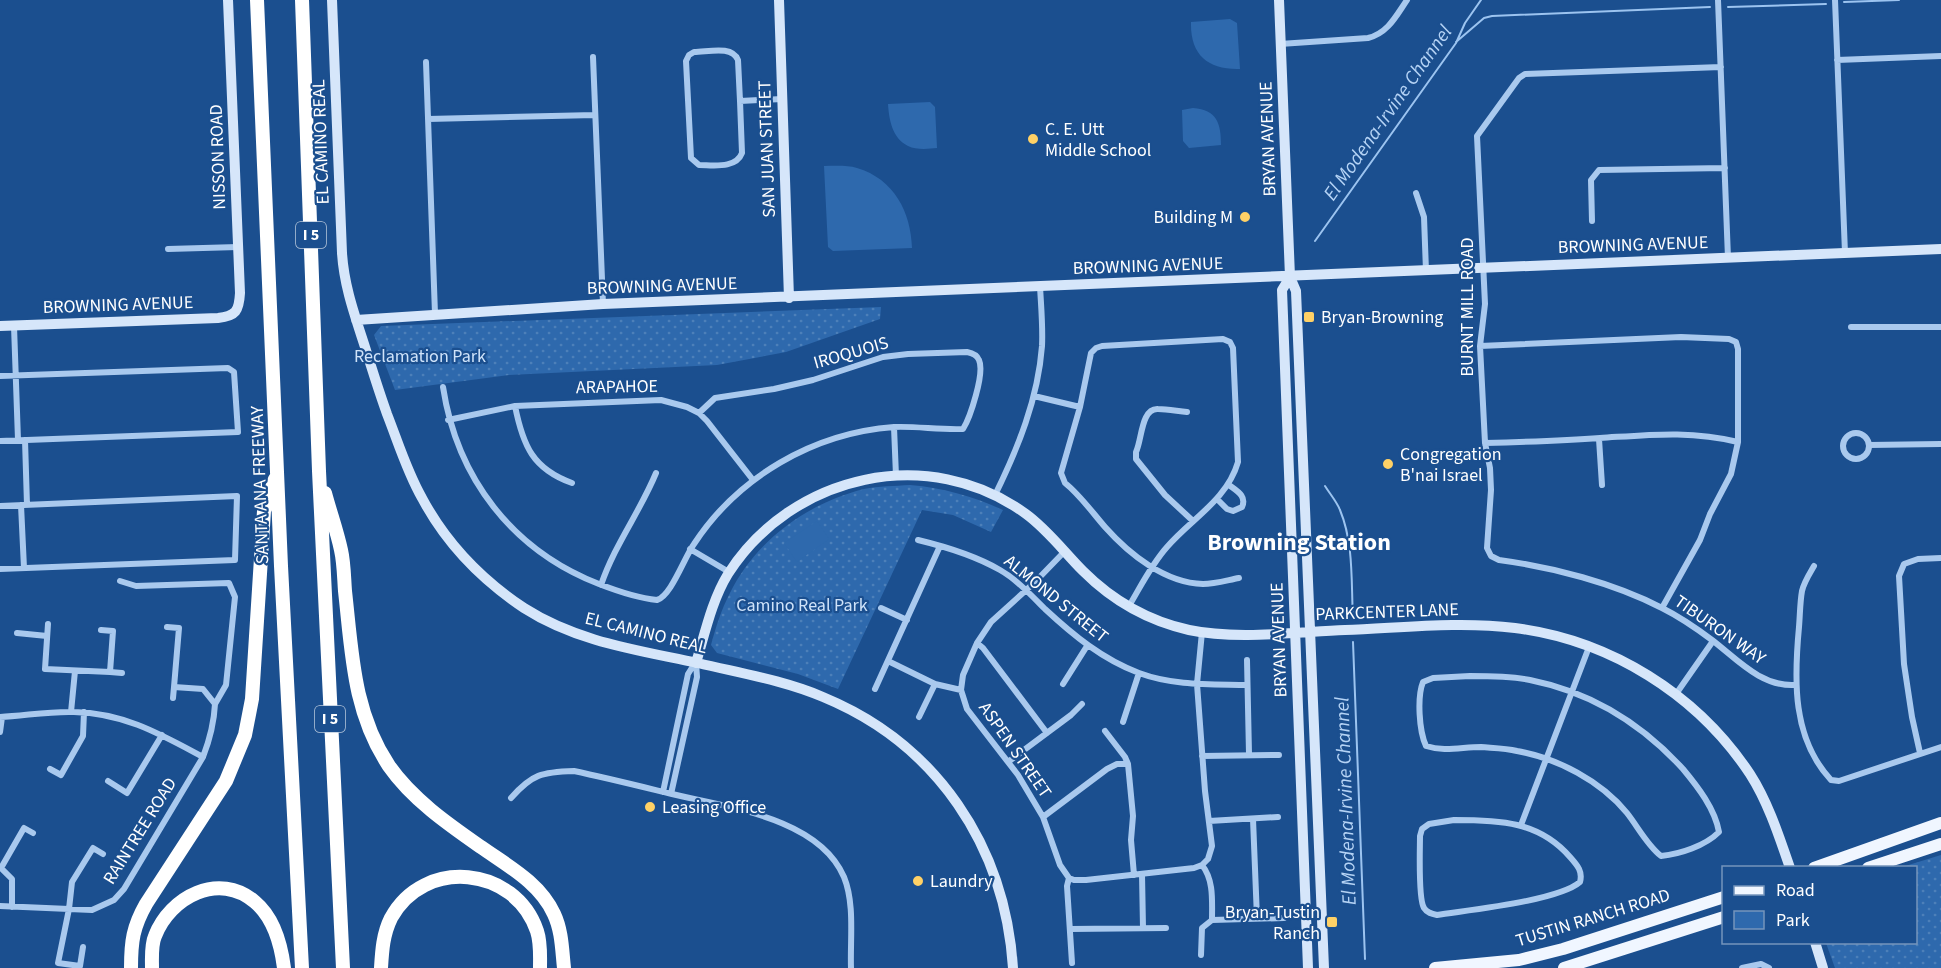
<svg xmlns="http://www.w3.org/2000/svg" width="1941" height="968" font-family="'Source Sans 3',sans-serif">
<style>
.green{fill:url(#green-dots)}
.pitch{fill:#2e69ad}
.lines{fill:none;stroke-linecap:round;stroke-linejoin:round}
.stream{stroke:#9cc4f0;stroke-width:2}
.street{stroke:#a9c9ee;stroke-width:6}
.secondary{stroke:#d6e6fa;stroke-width:10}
.primary{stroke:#f0f6ff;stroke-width:12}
.highway{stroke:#fff;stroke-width:14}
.poi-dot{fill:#ffd166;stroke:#1b4f8f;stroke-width:2}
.labels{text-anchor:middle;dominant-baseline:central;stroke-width:4.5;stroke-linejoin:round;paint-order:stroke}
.shield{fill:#1b4f8f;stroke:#bbcadd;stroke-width:1.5}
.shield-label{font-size:16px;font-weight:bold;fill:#fff}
.poi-label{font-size:18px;fill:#fff;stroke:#1b4f8f;text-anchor:start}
.street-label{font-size:18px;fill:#fff;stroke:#1b4f8f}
.park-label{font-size:18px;fill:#cfe3fa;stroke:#1b4f8f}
.water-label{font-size:20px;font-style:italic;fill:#b5d3f5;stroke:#1b4f8f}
.district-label{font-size:24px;font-weight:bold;fill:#fff;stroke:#1b4f8f}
</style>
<defs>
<pattern id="green-dots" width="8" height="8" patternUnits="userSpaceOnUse" patternTransform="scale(1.5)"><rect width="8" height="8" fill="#2e69ad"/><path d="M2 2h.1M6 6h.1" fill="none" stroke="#4d80b9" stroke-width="1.8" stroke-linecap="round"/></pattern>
</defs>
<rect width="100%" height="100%" fill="#1b4f8f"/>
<path class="green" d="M881,307L880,319L786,352L717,365L509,375L395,390L374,335L381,326Z
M910,485C944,488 972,496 1003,510L991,532L953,515L922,510L838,689L798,674L717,653L711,645C716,627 721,610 730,593C756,540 808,503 864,489C879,486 895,486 910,485Z
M1941,855V968H1835L1826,943L1916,942V868L1902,867Z"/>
<path class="pitch" d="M1230,19L1237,23L1240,69C1208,70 1190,55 1191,22Z
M930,102L935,107L937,148C928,149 916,150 908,146C892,138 889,119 888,104Z
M1193,108C1217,110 1221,123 1221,145L1189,148L1183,141L1182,110Z
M824,166C835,166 847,165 857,168C894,179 911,212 912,248L833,251L828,247Z
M817,521L829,539L797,562L784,543Z"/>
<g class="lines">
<path class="stream" d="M1844,2L1899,0
M1728,7L1826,4
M1456,42L1484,18L1492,16L1710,7
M1315,241L1456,43L1465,23L1481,0
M1325,486C1330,494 1337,502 1340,510C1354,544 1351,582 1353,618
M1353,642L1365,959"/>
<path class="street" d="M1718,0L1728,258
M1835,0L1845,253
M1280,44L1368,38C1388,33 1396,16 1407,0
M593,57L603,304
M1837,60L1941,56
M426,62L435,314
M1721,67L1525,74L1519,78L1477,136L1485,304L1480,346L1485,443L1490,468L1491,490L1487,548L1491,556L1499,560C1552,567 1614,583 1662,608C1680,617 1696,628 1712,640C1737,659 1761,687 1795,685
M740,101L738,60C732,45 708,52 694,52L689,55L686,61L691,158L699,165C713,165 736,169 742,153L740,101L782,99
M428,119L595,115
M1416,193L1424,217L1426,271
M1592,221L1591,180L1599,170L1725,168
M168,249L238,247
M14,326L18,440
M1851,327H1941
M1480,346L1681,337L1729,339L1736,342L1738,349V442L1731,474L1710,514L1700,540L1662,608
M0,376L228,368L234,372L238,432L0,441
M443,387C457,478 512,550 599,584C617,591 637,598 657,600C671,596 684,558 694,544C738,477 813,433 894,427C917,426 939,430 963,429C970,418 985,373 979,360C977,355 972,353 967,352L908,354L883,357L813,380L774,389L715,398L699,413
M1034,396L1080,407
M515,406C523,446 533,469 572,483
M1187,412C1177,411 1167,409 1158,409C1141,408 1142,440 1136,452V459L1165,495L1193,521
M448,420L515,406L661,400L687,407L699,413L707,421L753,480
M894,427L896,476
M1843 446a13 13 0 1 1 26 0a13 13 0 1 1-26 0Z
M1599,439L1602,485
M25,440L27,505
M1485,443C1524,442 1562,441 1600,438C1648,435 1690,430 1738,442
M1869,445L1941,444
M995,495C1018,448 1038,399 1042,346C1043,326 1041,306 1040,286
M1217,499L1227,509L1233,511L1242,507C1247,496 1237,491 1229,485
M21,505L24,568
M0,506L237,496L235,560L0,569
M918,540C947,547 974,555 1000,570C1016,579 1031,595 1045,609C1073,635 1102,659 1139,673C1174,686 1211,684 1247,685
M690,549L729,572
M1065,551L1035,582L991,622L977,643L963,675L961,690L967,709L1018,775L1043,817L1060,865L1069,878L1067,886L1072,963
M1814,566C1810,573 1804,582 1802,591C1800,602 1800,615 1799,627C1794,680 1792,738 1831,780L1839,781L1941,747
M120,581L136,586L229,583L235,597L226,685L215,704
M601,585C615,544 640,512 656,473
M1129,606C1141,586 1151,565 1167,547C1191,519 1227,500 1238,462L1233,348L1230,342L1223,339L1102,346L1096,348L1091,353L1080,407L1061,473L1065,483C1080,495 1092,512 1105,527C1129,554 1165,583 1203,584C1215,584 1228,580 1239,578
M881,608L907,620
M48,624L45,669L110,672L113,631L101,630
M167,627L179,628L174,687L203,689L215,704
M17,633L47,636
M977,643L983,648L1047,733
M1247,660L1249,754
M888,661L935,684L961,690
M110,672L122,673
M1470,676C1490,676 1511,676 1530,680C1590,692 1642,724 1683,769C1698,787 1715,809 1719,832C1705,846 1680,854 1661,856C1647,845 1638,827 1627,813C1601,781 1557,758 1517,751C1505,748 1492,748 1481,747C1462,747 1444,752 1426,746C1419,731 1417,697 1423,682L1433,678Z
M1063,684L1087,646
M875,689L940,546
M1676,694L1713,641
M173,698L174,687
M71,712L75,671
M0,717C24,716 49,711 74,712C124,713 160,734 203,757
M919,717L935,684
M1123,722L1139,673
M1105,731L1125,757L1128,764L1133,816L1131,840L1134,875
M0,732L2,717
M1920,753L1912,717L1904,664L1899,576L1904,564L1918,559L1941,558
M1202,756L1279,755
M1008,762L1071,715L1082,704
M50,769L61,775L83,736L84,712
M108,781L127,793L162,735
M663,792L688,674L695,663
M671,794L697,677L696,663
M511,798C532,774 542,772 574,771C607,778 639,786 672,794C727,807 819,818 844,877C855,904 850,939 851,968
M1043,817L1107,769L1117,764H1128
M1253,819L1257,918
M1454,820C1499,820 1539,821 1570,857C1577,865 1583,871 1580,882C1558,901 1468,910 1437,915C1432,914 1427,913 1424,908C1418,899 1420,850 1420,836L1422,829L1429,824Z
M1209,821L1278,817
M1521,825L1589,647
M1142,874L1143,928
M1069,878L1074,880H1086L1194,868L1202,865
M0,906L92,910L114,900L124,889L203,757C210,739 214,723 215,704
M12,907V879L1,868L24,828L33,833
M1212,920L1284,918
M1071,929L1166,928
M83,947L80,966L58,963L69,909L72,882L93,848L103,854
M1201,955L1202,928L1212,920C1212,901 1214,880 1202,865L1208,859L1212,846L1205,791L1197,684L1202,632
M1742,968L1761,964L1769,968"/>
<path class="secondary" d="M332,0L342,253C344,286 355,316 365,347C372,369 379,392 387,414C398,442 407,472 422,498C446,543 482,580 524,608C577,642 638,650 698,663C739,673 783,680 823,697C937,744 1005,846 1013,968
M779,0L789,298
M1279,0L1290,277L1296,291L1324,968
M1290,277L1282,290L1308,968
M356,320L603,304L1941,249
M0,326L218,318C236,316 239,311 240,293L228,0
M696,663C705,633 712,600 728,574C792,474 929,443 1026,514C1048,530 1064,552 1083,571C1112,600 1149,621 1189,630C1236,640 1297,632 1345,630C1401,628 1459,621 1515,628C1610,640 1697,694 1750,774C1768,802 1779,836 1790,868
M1815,942L1823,968"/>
<path class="primary" d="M1814,868L1941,823
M1868,868L1941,844
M1435,968L1519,960L1563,949L1724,897
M1564,968L1724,917"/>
<path class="highway" d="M257,0L281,566L302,968
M302,0L319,471L343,968
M325,493C330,512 337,531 341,550C344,563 344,578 345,591C352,653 353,712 389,766C412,799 448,824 481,847C508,866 540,883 554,914C562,931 562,950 564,968
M131,968C131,941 133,927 146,904L226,781L245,735L252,699L264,511L275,479
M152,968C152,958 151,945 155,936C170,897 219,871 255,902C274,918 281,944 284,968
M381,968C382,951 383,934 391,918C424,857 515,866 537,931C541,943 540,956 540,968"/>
</g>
<g class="poi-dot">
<circle cx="1033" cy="139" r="6"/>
<circle cx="1245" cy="217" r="6"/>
<rect x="1303" y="311" width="12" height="12" rx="3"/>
<circle cx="1388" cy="464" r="6"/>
<circle cx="650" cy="807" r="6"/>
<circle cx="918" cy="881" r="6"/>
<rect x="1326" y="916" width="12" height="12" rx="3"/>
</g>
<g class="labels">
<g class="shield">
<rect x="296" y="222" width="30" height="26" rx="4.5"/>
<rect x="315" y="706" width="30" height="26" rx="4.5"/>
</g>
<g class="shield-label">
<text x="311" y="235">I 5</text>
<text x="330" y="719">I 5</text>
</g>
<g class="poi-label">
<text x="1045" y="129">C. E. Utt<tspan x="1045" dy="21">Middle School</tspan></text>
<text x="1233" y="217" text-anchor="end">Building M</text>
<text x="1321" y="317">Bryan-Browning</text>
<text x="1400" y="454">Congregation<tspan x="1400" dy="21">B'nai Israel</tspan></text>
<text x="662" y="807">Leasing Office</text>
<text x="930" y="881">Laundry</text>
<text x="1320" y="912" text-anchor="end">Bryan-Tustin<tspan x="1320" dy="21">Ranch</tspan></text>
</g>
<g class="street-label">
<text transform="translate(1268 139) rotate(-92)">BRYAN AVENUE</text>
<text transform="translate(321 142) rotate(-92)">EL CAMINO REAL</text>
<text transform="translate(767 149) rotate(-92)">SAN JUAN STREET</text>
<text transform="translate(218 157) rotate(-92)">NISSON ROAD</text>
<text transform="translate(1633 245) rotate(-2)">BROWNING AVENUE</text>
<text transform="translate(1148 266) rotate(-2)">BROWNING AVENUE</text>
<text transform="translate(662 286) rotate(-2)">BROWNING AVENUE</text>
<text transform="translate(118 305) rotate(-2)">BROWNING AVENUE</text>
<text transform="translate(1467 307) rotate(-90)">BURNT MILL ROAD</text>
<text transform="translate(851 353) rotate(-16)">IROQUOIS</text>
<text transform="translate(617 387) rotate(-1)">ARAPAHOE</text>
<text transform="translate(260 485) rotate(-92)">SANTA ANA FREEWAY</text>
<text transform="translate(1056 599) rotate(39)">ALMOND STREET</text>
<text transform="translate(1387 612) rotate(-2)">PARKCENTER LANE</text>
<text transform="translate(1720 630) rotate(35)">TIBURON WAY</text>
<text transform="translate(646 633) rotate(14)">EL CAMINO REAL</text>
<text transform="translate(1279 640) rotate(-92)">BRYAN AVENUE</text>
<text transform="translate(1015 750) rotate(55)">ASPEN STREET</text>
<text transform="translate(140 831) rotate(-58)">RAINTREE ROAD</text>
<text transform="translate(1593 918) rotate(-17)">TUSTIN RANCH ROAD</text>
</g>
<g class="park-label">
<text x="420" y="356">Reclamation Park</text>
<text x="802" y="605">Camino Real Park</text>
</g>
<g class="water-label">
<text transform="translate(1388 113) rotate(-55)">El Modena-Irvine Channel</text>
<text transform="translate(1346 801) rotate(-92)">El Modena-Irvine Channel</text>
</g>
<g class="district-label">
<text x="1299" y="542">Browning Station</text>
</g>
</g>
<rect x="1722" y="866" width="195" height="78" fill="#1b4f8f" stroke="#7695bc" stroke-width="1.5"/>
<rect x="1734" y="886" width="30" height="9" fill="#f0f6ff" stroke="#7695bc" stroke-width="1.5"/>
<text x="1776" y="896" font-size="18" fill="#ffffff">Road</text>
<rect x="1734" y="911" width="30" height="18" fill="#2e69ad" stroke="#7695bc" stroke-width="1.5"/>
<text x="1776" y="926" font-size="18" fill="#ffffff">Park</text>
</svg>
